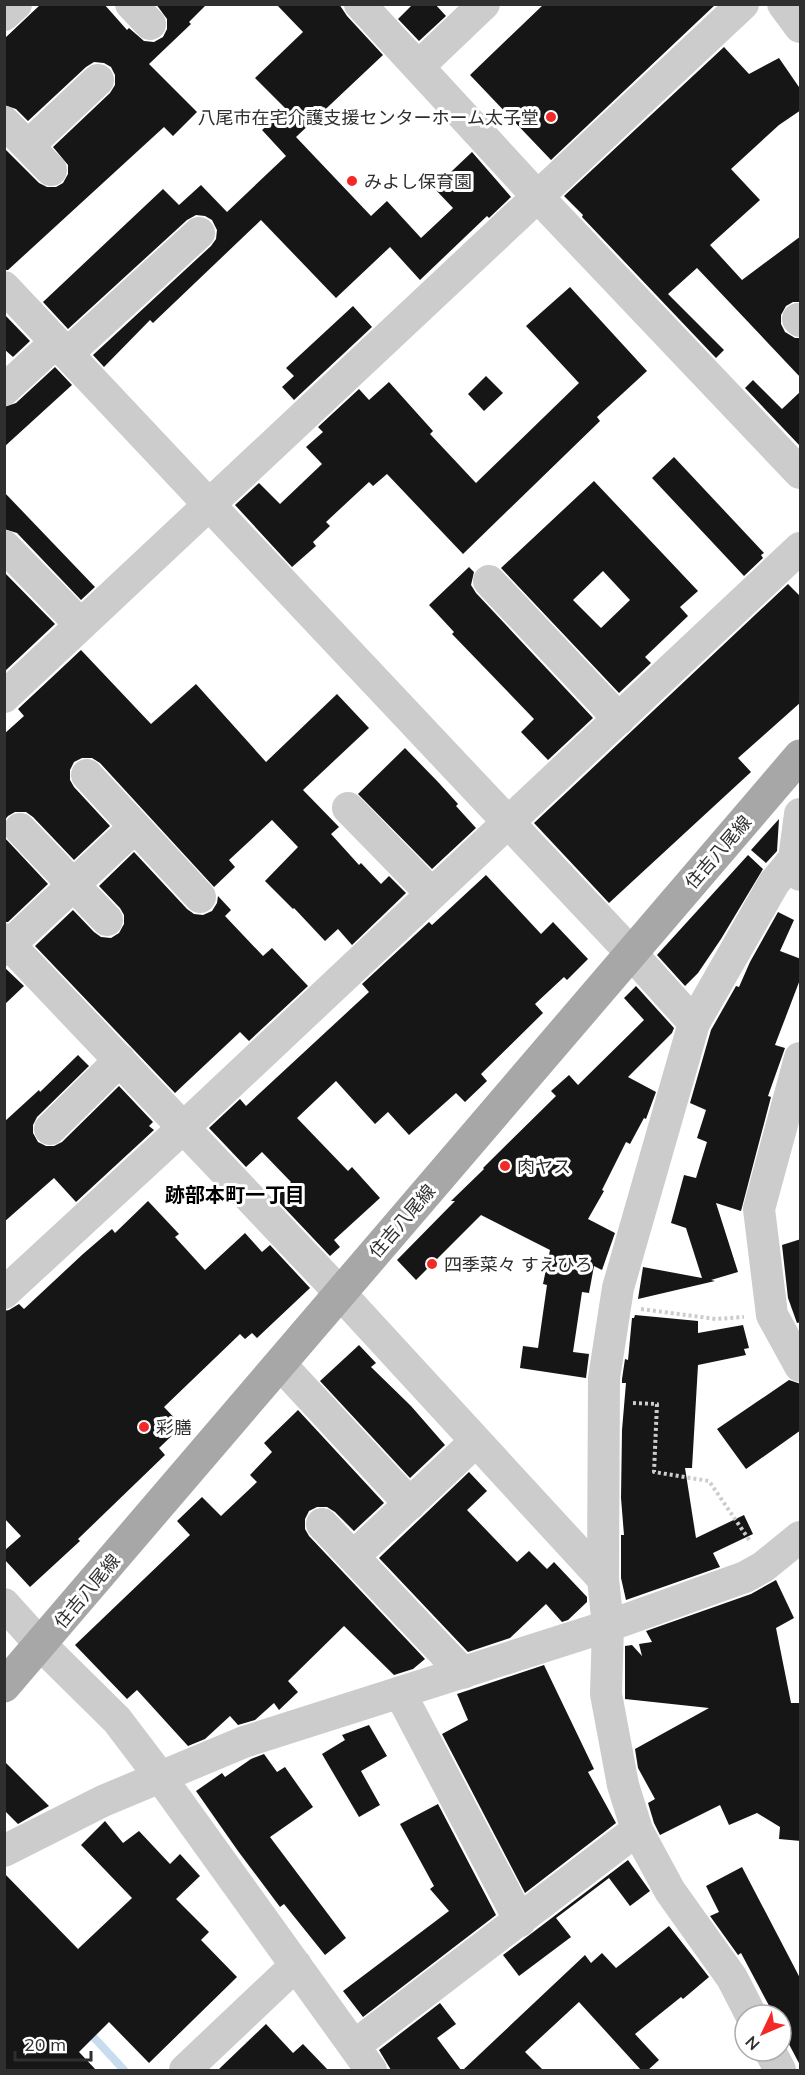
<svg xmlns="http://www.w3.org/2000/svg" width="805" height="2075" font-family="Mulish,'Noto Sans JP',sans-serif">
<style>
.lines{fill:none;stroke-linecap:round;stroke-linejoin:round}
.stream{stroke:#c7dcef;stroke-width:8}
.building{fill:#161616;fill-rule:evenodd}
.path{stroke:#ccc;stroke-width:4;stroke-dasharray:3 3;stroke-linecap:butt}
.minor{stroke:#ccc;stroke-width:32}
.major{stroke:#a7a7a7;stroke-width:33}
.poi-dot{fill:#f22926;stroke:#fff;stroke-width:2}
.labels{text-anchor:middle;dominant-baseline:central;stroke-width:6;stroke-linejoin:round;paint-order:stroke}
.poi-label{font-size:18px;fill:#2f2f2f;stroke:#fff;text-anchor:start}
.street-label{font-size:18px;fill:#2f2f2f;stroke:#fff}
.neighbourhood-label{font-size:20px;font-weight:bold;fill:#000;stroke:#fff}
</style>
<rect width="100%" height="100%" fill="#fff"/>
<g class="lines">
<path class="stream" d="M88,2031L124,2070"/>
</g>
<path class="building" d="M41,4H104L127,30L129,28L144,41L154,42L163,37L167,29V19L156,4H207L189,22L191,24L149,64L197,112L173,136L164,127L8,270H4V148L39,183L47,187H56L63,183L68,174V165L53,147L110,93L115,85V75L111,67L104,63L94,62L86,67L28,121L16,109L4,105V39Z
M276,4H339L347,16L383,55L296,137L371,216L387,201L421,238L453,208L434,188L472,152L511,197L489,218L487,216L420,280L390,247L336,298L261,220L153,323L150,320L104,367L93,355L211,246L216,239L217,230L212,220L205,216L196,215L187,220L68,329L43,302L163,189L179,205L201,185L227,212L286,156L262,130L286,109L255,78L303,32Z
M413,4H435L446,16L419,41L398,19Z
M544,4H716L551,160L470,75Z
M724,47L749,74L779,58L801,90V110L779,125L731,169L760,200L710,245L742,280L801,236V302H793L786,306L781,315V324L785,332L795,338H801V378L697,268L668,294L724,350L716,358L582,217L583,215L564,196Z
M570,287L647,371L597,417L600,421L463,554L387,474L373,486L369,482L326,522L330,526L313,542L316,546L292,567L235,505L259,483L280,504L322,464L306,447L323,432L318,427L359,389L369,400L389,382L433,431L430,434L476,483L579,383L526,326Z
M353,306L372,327L294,400L282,387L294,376L286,368Z
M4,314L30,341L13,357L4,349Z
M55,367L72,385L4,447V407L16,403Z
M486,376L503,393L484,411L468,394Z
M753,380L782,409L801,391V447L745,388Z
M674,457L764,553L761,555L763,558L744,576L652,478Z
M594,481L698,591L680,607L688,616L645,657L651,663L619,693L501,568ZM603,571L630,600L601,628L573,600Z
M4,492L95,587L81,600L17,533L4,529Z
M469,567L474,572L471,585L476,593L593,718L548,760L521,732L534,719L452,634L454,632L429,605Z
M4,572L55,624L4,672Z
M788,584L801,597V702L738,758L751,772L609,903L534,823Z
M81,650L151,724L196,684L266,762L337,694L369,728L303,790L339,827L331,834L359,865L361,863L381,884L389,876L406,893L352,945L338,929L325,941L294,908L293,909L265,881L298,847L272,820L229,860L235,867L214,887L100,763L92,758H82L74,762L70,770V780L74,787L110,826L74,860L33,817L26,812H15L8,816L4,821V734L24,716L18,709Z
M405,748L439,783L458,804L456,806L476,828L432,869L358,794Z
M779,819L777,851L766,863L751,850Z
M4,837L48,884L8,922H4Z
M134,852L187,909L194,914L203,915L212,911L217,903L218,896L231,910L225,916L263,956L272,948L308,986L249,1041L240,1032L175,1093L35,946L73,910L94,932L101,937L111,938L119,933L124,924V915L120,908L99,886Z
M748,855L763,869L721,939L698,973L685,986L657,955Z
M486,875L541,934L553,922L588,959L567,980L564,977L535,1004L543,1013L481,1074L487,1081L465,1102L456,1093L409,1135L388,1112L375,1124L336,1081L297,1118L348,1171L352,1167L380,1198L334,1240L340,1247L330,1256L275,1198L291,1182L262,1152L246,1167L209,1128L240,1099L246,1106L369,992L362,984L429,922L432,925Z
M778,912L794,920L780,951L801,959V977L775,1045L785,1048L768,1096L771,1097L741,1211L716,1203L738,1272L711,1280L715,1281L638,1299L643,1267L702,1278L686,1228L671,1223L684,1175L696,1178L707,1142L697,1138L706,1110L690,1103L711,1030L736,986L739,987L750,962Z
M4,967L24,986L4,1005Z
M636,986L674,1028L672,1033L628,1077L656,1092L646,1119L644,1118L630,1144L626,1142L602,1190L604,1191L588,1219L615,1233L602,1270L594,1266L589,1293L582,1292L573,1352L589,1354L586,1378L520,1368L523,1346L538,1348L547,1285L543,1284L550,1250L481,1215L416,1280L397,1260L455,1201H451L484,1169L483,1168L556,1096L551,1091L569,1075L578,1085L644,1020L624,998Z
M78,1055L89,1066L37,1117L33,1125V1133L38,1142L46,1146H54L62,1142L119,1086L153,1122L149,1126L154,1130L76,1202L54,1178L4,1222V1122L39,1090L40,1092Z
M148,1201L179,1234L175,1237L205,1270L245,1233L262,1252L270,1245L310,1288L257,1338L252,1333L245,1339L240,1334L164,1407L182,1426L159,1448L165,1455L78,1539L80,1541L30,1587L4,1559V1551L21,1536L4,1518V1311L9,1310L19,1304L24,1309L83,1254L112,1229L115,1233Z
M801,1239V1322L797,1323L788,1298L782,1245Z
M635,1315L698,1321V1333L743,1325L749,1348L744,1349L746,1355L698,1365L692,1468H685L696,1538L744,1515L753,1534L713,1553L720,1567L626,1600L621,1578V1535H624L621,1498L622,1430L626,1383H622V1379L625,1359L628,1360L632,1318H634Z
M359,1345L376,1363L371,1367L411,1406L445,1445L410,1478L320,1381Z
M789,1380L801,1384V1430L746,1469L717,1429Z
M298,1410L384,1503L354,1531L335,1512L327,1507H317L309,1511L305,1519V1529L309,1536L425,1659L413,1669L394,1675L344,1626L288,1681L298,1692L279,1710L274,1703L255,1720L238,1725L230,1716L205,1739L188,1746L137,1690L127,1699L75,1645L190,1535L177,1521L202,1497L221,1516L257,1482L250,1475L272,1452L264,1443Z
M469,1472L487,1491L467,1510L517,1562L529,1551L547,1569L554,1562L587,1597V1602L568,1620L562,1622L546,1604L510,1638L468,1652L379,1558Z
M776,1580L794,1618L776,1628L791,1703H801V1841L779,1839L780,1827L757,1813L729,1825L720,1805L660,1835L654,1823L648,1803L655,1799L638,1768L635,1749L709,1708L625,1699V1646L632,1645L642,1656L639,1644L652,1642L646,1631L751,1594Z
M544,1665L594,1769L588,1772L616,1823L525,1893L442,1734L468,1720L457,1694Z
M369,1725L387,1756L361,1771L380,1805L359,1817L322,1754L345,1740L342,1735Z
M264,1754L277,1772L285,1767L313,1807L270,1837L346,1938L325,1955L284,1904L280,1907L238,1851L196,1791L222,1773L225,1777L251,1759Z
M4,1761L49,1806L18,1824L4,1810Z
M438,1804L496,1915L363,2017L343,1991L449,1911L430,1889L434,1886L400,1824Z
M105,1821L123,1843L139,1831L170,1864L180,1854L200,1876L176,1899L209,1932L201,1940L237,1977L149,2063L109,2022L79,2052L96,2070H4V1873L78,1949L132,1898L81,1845Z
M628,1860L650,1891L630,1906L609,1878L556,1918L571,1937L519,1976L503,1955Z
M742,1867L801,1980V2067L781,2029V2015H774L741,1953L738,1955L710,1916L719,1912L706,1886Z
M669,1926L709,1977L683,1999L681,1997L635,2034L659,2060L648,2070H641L579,2002L525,2052L543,2070H463L585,1955L591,1963L602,1953L616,1968Z
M440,2003L456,2024L437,2038L461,2070H391L379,2050Z
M266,2024L293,2053L303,2044L328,2070H218Z"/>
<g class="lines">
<path class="path" d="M641,1309L716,1319L744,1317
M633,1403L657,1404L654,1472L709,1481L750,1541"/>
<path class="minor" d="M131,4L150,24
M360,4L537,196L800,473
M783,4L800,27
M4,15L16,4
M418,67L484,4
M4,122L51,170
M28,146L98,80
M4,287L621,942L694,1023
M798,319L800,321
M67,354L199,233
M4,390L56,342
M4,546L81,625
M489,581L619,719
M4,697L743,4
M87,775L200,897
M348,808L432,894
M800,814L794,859L800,875
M20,829L107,920
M4,939L326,1278L603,1579
M4,950L135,827
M800,1058L759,1209L772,1315L800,1366
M50,1129L120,1060
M4,1293L184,1127L800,548
M280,1364L410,1504
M322,1524L463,1673
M353,1557L476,1441
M4,1604L41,1645L117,1720L161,1778L371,2070
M400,1693L520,1921
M4,1851L103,1801L244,1742L608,1626L745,1577L763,1567L800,1537
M751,2015L732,1978L670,1891L637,1830L623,1785L606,1694L608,1626L603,1579L604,1378L618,1288L694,1023L774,883L794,859
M354,2046L637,1830
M770,2051L780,2070
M185,2070L296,1965"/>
<path class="major" d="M4,1686L800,756"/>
</g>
<g class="poi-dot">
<circle cx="551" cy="117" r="6"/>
<circle cx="352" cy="181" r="6"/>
<circle cx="505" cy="1166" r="6"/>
<circle cx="432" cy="1264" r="6"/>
<circle cx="144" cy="1427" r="6"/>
</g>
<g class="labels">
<g class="poi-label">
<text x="539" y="117" text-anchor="end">八尾市在宅介護支援センターホーム太子堂</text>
<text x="364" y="181">みよし保育園</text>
<text x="517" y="1166">肉ヤス</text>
<text x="444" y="1264">四季菜々 すえひろ</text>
<text x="156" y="1427">彩膳</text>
</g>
<g class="street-label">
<text transform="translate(718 852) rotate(-49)">住吉八尾線</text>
<text transform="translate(402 1221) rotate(-49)">住吉八尾線</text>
<text transform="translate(87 1591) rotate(-50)">住吉八尾線</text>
</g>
<g class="neighbourhood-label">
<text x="235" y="1194">跡部本町一丁目</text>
</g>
</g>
<rect width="805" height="2075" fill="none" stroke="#2f2f2f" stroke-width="12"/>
<g transform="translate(763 2033) rotate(226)"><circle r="28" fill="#ffffff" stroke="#acacac" stroke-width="1.5"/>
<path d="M0-4.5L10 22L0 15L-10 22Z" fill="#f22926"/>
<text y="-9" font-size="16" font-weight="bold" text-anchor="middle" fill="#2f2f2f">N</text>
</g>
<path d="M15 2051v9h76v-9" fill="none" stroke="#2f2f2f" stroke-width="3"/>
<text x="24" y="2051" font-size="18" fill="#2f2f2f" stroke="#ffffff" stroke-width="4.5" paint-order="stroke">20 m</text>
</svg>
